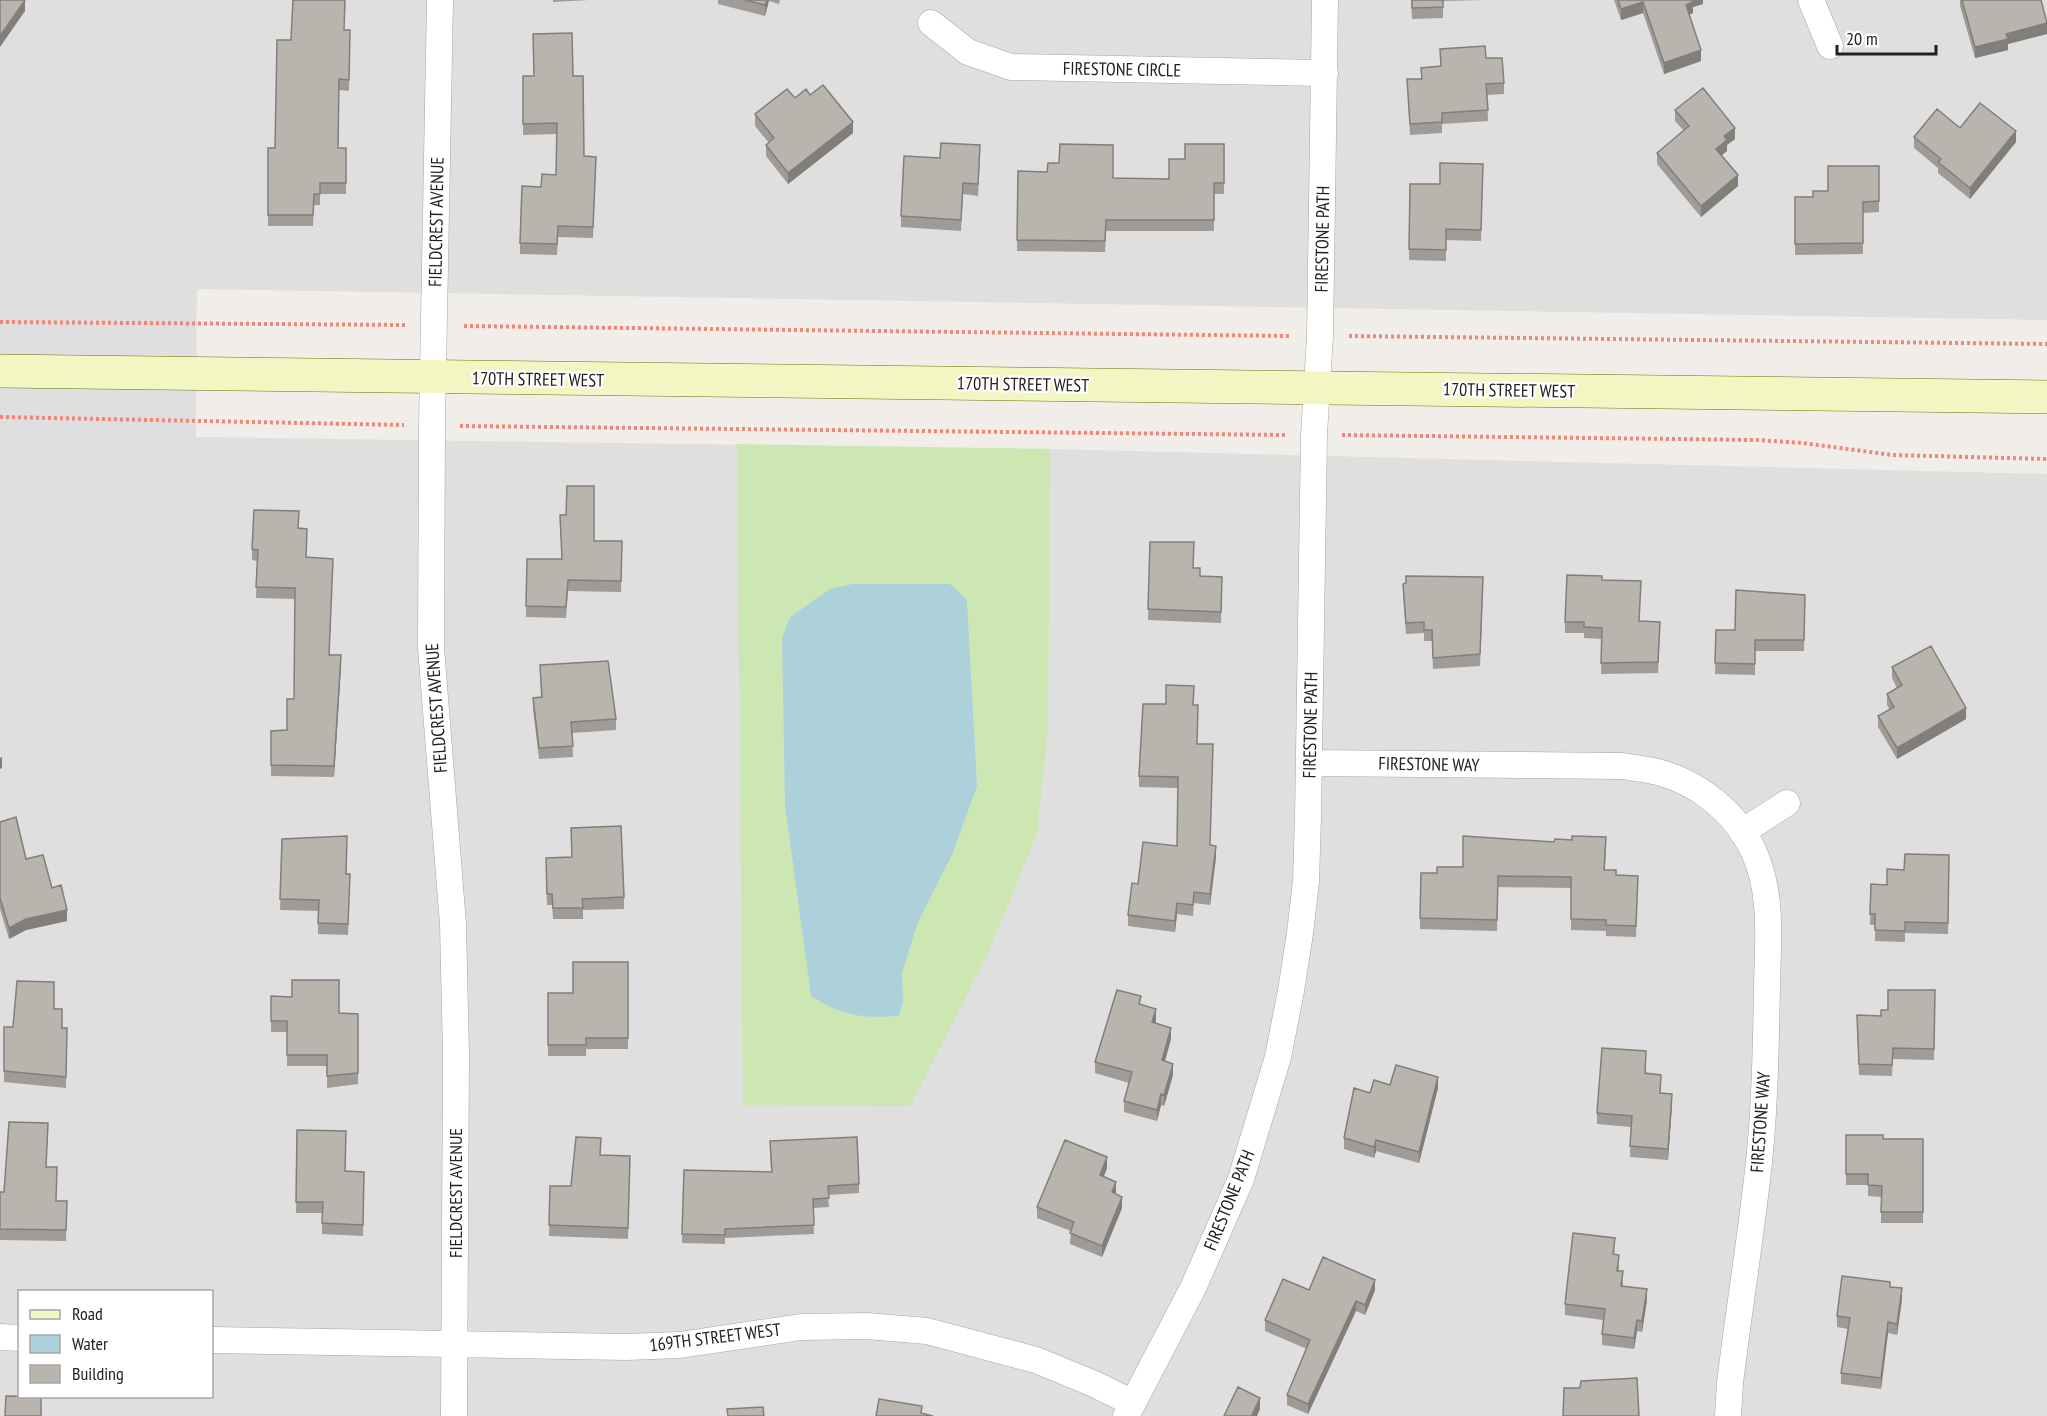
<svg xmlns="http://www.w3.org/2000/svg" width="2047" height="1416" font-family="'PT Sans Narrow',sans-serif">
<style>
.residential{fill:#dfdfdf;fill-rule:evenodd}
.grass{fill:#cde7b3;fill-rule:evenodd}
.water{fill:#add1db}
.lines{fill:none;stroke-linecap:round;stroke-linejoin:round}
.street-casing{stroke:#a5a5a5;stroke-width:27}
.secondary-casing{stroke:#69740d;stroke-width:34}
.path{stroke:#f1867a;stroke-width:4;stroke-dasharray:3 3;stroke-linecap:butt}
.street{stroke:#fff;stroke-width:26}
.secondary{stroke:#f3f6c2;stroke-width:33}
.wall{fill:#a09b96}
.shaded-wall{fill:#827e7a}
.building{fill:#bab4ae;stroke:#827e7a;stroke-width:1.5}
.labels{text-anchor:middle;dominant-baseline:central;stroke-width:4.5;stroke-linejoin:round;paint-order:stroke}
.street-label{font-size:18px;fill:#212121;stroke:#fff}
</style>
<rect width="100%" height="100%" fill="#f1eee9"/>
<path class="residential" d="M0,0H2047V320L197,289L196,437L1050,449L2047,474V1416H0ZM20,1292H212V1396H20Z"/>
<path class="grass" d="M737,444L1050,449L1048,727L1037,833L987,956L910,1106L743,1105ZM967,600L977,786L953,853L918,922L902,973L903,1001L811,996L785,806L782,638Z"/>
<path class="water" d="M853,584H950L967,600L977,786L953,853L918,922L902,973L903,1001L899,1016C860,1018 845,1017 811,996L785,806L782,638L790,617L832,588Z"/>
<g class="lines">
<g class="street-casing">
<path id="street" d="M440,0L432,425L431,648L453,924L456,1054L454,1416
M1811,0L1830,46
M931,23L968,52L1011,67L1325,73
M1309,763L1622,766C1634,768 1646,769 1658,772C1699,783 1735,812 1753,850C1773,892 1768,940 1767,985C1766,1043 1765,1104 1759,1162C1751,1236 1739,1309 1730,1383L1728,1416
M1742,832L1787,803
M0,1337L20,1338
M212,1340L626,1347L680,1345L801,1327L867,1326L927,1331L1036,1360L1092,1383L1133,1403
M1126,1416L1193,1288L1241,1179L1278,1057L1291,991L1300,933L1306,881L1308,817L1314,435L1320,336L1325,0"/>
</g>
<g class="secondary-casing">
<path id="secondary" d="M0,371L2047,397"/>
</g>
<path class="path" d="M0,322L405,325
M464,326L1290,336
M1349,336L2047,344
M0,417L404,425
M460,426L1286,435
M1342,435L1757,440L1803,443L1892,455L2047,459"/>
<use href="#street" class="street"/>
<use href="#secondary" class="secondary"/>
</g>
<path class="wall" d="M553,0H589L553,2Z
M718,0H780L779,4L769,1L765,16L718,4Z
M1411,0H1483L1443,1V18L1412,19Z
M1614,0H1703V4L1693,7V13L1689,15L1701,61L1664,74L1643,13L1621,20Z
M1960,0H2041L2047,23V34L2008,44V50L1975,58L1960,6Z
M344,30H350L349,91L339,90L338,148H346V194H320V205H314L313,226H268V148H275L291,40Z
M1440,49L1486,58L1504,83V94L1487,95L1488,121L1442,124V133L1410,135L1407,79H1421V68L1441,66Z
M523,76H573L584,156L596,157L593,238L558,237L557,255L520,254V243L541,187L556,175L557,134L523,135Z
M810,95L853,133L788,184L766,156V145L769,143L755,126V114L795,98Z
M1675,110L1735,139L1727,145V151L1721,155L1738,186L1701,217L1657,164V153L1684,131L1675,121Z
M1914,137L2016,142L1970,199L1938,173V168L1914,148Z
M1224,144V194H1214V231H1106L1105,252L1017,251L1018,171L1113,178L1169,179L1185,159Z
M980,156L978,196L963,194L961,231L901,227V216L940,158Z
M1483,164L1481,241L1446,240V261L1409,260L1410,184H1440Z
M1879,166V212L1863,213V254L1795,255V197H1813Z
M560,515L594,541H622L621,592L568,591L566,618L526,617L527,559H562Z
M299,528L330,655L341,666L334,777L271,776V731L287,730L294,699L295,599L256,598L257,561L252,560V549Z
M1150,542L1194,568L1200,576L1222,577L1221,623L1148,620Z
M1602,580L1639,621L1660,633L1658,673L1601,674L1602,639L1584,638V633H1565V622Z
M1403,584L1483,588L1480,666L1433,669L1432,641H1424V633L1406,634L1403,595Z
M1805,595L1804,651H1755V675L1715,674L1716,630H1735Z
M540,665L616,719V730L572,733L573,757L539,759L533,709V698L541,697Z
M1892,667L1966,719L1897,759L1878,727V716L1890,710L1887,705V694L1897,688L1892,678Z
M1166,704L1193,705L1197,744L1210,845L1216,857L1210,905L1194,903L1193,916L1177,914L1175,932L1128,926V915L1138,884L1177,846L1178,788L1139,787V776Z
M0,822L26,859L52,888L67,921L26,930L9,939L0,909Z
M282,839L346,874H350L348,935L318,934V911L280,910Z
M1554,842L1606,848L1605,870L1616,875L1638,876L1636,937L1606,936V931L1571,930V888L1498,887L1497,931L1420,929V918L1437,873Z
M1949,855L1948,934L1905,933V942L1875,941V925H1870L1871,884L1887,885L1904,870Z
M546,869L624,897V909L583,910V919H553L552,905H547Z
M628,962V1049H586V1056H548V993H573Z
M1935,990L1934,1060L1893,1059L1892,1076L1859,1075L1857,1015L1881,1016L1888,1010Z
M271,996L339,1013L358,1014V1084L327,1088V1066H287V1032H271Z
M1141,1004L1156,1020L1155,1023L1171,1039L1165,1061L1173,1075L1164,1106L1161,1105L1157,1121L1124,1112V1101L1129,1083L1095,1073V1062Z
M54,1009L62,1028H67L66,1088L4,1082V1027H13Z
M1646,1062V1073L1660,1093L1672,1105L1668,1160L1630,1157L1631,1127L1597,1124V1113Z
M1390,1085L1438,1088L1419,1163L1376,1151L1374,1158L1344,1149V1138L1370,1093Z
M297,1130L345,1171L364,1172L363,1236L322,1234V1213H296Z
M1846,1135L1883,1139H1923V1223H1881V1197L1868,1196V1185H1846Z
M770,1141L859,1184V1193L828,1195L829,1207L813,1208L814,1234L725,1238V1244L682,1243L684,1170L771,1172Z
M601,1155L630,1156L628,1239L549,1236L550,1186H571Z
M47,1167L56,1201H67L66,1241L0,1240V1192H4Z
M1107,1168L1104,1176L1116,1193L1115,1194L1122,1208L1102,1257L1070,1244L1071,1231L1037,1218V1207Z
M1615,1249L1614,1254L1619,1266V1271L1623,1282V1286L1647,1300L1642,1332L1637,1331L1634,1349L1602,1345V1334L1603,1320L1565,1315V1304Z
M1890,1287L1902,1299L1897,1335L1888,1333L1881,1389L1841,1384V1373L1848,1329L1837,1327V1316Z
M1375,1290L1365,1315L1356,1311L1308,1414L1287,1405V1395L1307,1349L1265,1331V1320Z"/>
<path class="shaded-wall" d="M25,0V11L0,47V36Z
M767,0H769L765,16V5Z
M1691,0H1703V4L1693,7V13L1686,16V5Z
M1643,2V13L1621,20V9Z
M2047,23V34L2008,44V50L1975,58V47L2006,34Z
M1701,50V61L1664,74V63Z
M853,122V133L788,184V173Z
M1735,128V139L1727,145V151L1716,160V149L1724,136Z
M2016,131V142L1970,199V188Z
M1738,175V186L1701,217V206Z
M341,655V666L334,777V766Z
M1966,708V719L1897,759V748Z
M2,757V768L0,769V758Z
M1216,846V857L1210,905V894Z
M1177,903V914L1175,932V921Z
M67,910V921L26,930L9,939V928L26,919Z
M1156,1009V1020L1152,1033V1022Z
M1171,1028V1039L1162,1071V1060Z
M1173,1064V1075L1164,1106V1095Z
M1438,1077V1088L1419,1163V1152Z
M1161,1094V1105L1157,1121V1110Z
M1672,1094V1105L1668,1160V1149Z
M1376,1140V1151L1374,1158V1147Z
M1107,1157V1168L1100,1186V1175Z
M1116,1182V1193L1112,1203V1192Z
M1122,1197V1208L1102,1257V1246Z
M1375,1280V1290L1365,1315V1305Z
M1902,1288V1299L1897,1335V1324Z
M1647,1289V1300L1642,1332V1321Z
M1356,1301V1311L1308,1414V1404Z
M1637,1320V1331L1634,1349V1338Z
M1888,1322V1333L1881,1389V1378Z
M1260,1398V1409L1257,1416H1252Z"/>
<path class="building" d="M0,0H25L0,36Z
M293,0H345L344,30H350L349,80L339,79L338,148H346V183H320V194H314L313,215H268V148H275L277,40H291Z
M745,0H767L765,5Z
M1412,0H1443V7L1412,8Z
M1618,0H1692L1693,2L1686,5L1701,50L1664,63L1643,2L1621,9Z
M1962,0H2041L2047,23L2006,34L2008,39L1975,47Z
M572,33L573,76H583L584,156L596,157L593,227L558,226L557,244L520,243L522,186L541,187L542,174L556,175L557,123L523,124V76H534L533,34Z
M1485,46L1486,58H1502L1504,83L1486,84L1488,110L1442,113V122L1410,124L1407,79H1422L1421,68L1441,66L1440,49Z
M823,85L853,122L788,173L766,145L774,138L755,114L787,89L795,98L806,89L810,95Z
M1703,88L1735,128L1724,136L1727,140L1716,149L1738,175L1701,206L1657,153L1689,126L1675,110Z
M1980,103L2016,131L1970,188L1938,162L1941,159L1914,137L1937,109L1960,128Z
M941,143L980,145L978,184L963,183L961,220L901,216L904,156L940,158Z
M1060,144L1113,145V178L1169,179V159H1185V144H1224V183H1214V220H1106L1105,241L1017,240L1018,171L1047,172L1048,163H1059Z
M1440,163L1483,164L1481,230L1446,229V250L1409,249L1410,184H1440Z
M1828,166H1879V201L1863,202V243L1795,244V197H1813V191H1828Z
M567,486H594V541H622L621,581L568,580L566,607L526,606L527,559H562L560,515H566Z
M254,510L299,511L298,528L307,529L306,557L333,559L329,655H341L334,766L271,765V731L287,730V699H294L295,588L256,587L258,550L252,549Z
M1150,542H1194L1193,568H1200V576L1222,577L1221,612L1148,609Z
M1567,575L1602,576V580L1641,581L1639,621L1660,622L1658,662L1601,663L1602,628L1584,627V622H1565Z
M1406,576L1483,577L1480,654L1433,658L1432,630H1424V622L1406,623L1403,584L1406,583Z
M1736,590L1805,595L1804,640H1755V664L1715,663L1716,630H1735Z
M1931,646L1966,708L1897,748L1878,716L1894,707L1887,694L1902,685L1892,667Z
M608,661L616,719L571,722L573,746L539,748L533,698L542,697L540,665Z
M1166,685L1194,686L1193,705H1198L1197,744H1213L1210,845L1216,846L1210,894L1194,892L1193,905L1177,903L1175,921L1128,915L1132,883L1138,884L1143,842L1177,846L1178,777L1139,776L1143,704H1166Z
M16,817L26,859L43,855L52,888L61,885L67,910L26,919L9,928L0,898V822Z
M621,826L624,897L582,899L583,908H553L552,894H547L546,858L572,857L571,828Z
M347,836L346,874H350L348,924L318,923L319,900L280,899L282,839Z
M1463,836L1554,842L1555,839L1572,840V836L1606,837L1604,870H1616V875L1638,876L1636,926L1606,925V920L1571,919V877L1498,876L1497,920L1420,918L1421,873H1437V867H1463Z
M1905,854L1949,855L1948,923L1905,922V931L1875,930V914H1870L1871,884L1887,885V869L1904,870Z
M573,962H628V1038H586V1045H548V993H573Z
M292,980H339V1013L358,1014V1073L327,1076V1055H287V1021H271V996L292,997Z
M17,981L54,982V1009H62V1028H67L66,1077L4,1071V1027H13Z
M1117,990L1141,996L1139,1004L1156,1009L1152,1022L1171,1028L1162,1060L1173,1064L1164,1095L1161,1094L1157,1110L1124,1101L1132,1072L1095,1062Z
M1888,990H1935L1934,1049L1893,1048L1892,1065L1859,1064L1857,1015L1881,1016V1010H1888Z
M1602,1048L1646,1051L1645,1073L1661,1075L1660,1093L1672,1094L1668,1149L1630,1146L1632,1116L1597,1113Z
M1396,1065L1438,1077L1419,1152L1376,1140L1374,1147L1344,1138L1354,1088L1370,1093L1374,1080L1390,1085Z
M9,1122L48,1123L46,1167H57L56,1201H67L66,1230L0,1229V1192H4Z
M297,1130L346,1131L345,1171L364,1172L363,1225L322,1223L323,1202H296Z
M1846,1135H1883V1139H1923V1212H1881L1882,1186L1868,1185V1174H1846Z
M576,1137L601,1138L600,1155L630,1156L628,1228L549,1225L550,1186H571Z
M857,1137L859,1184L828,1186L829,1198L813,1199L814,1225L725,1229V1235L682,1234L684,1170L772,1172L770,1141Z
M1065,1140L1107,1157L1100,1175L1116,1182L1112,1192L1122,1197L1102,1246L1070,1233L1074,1222L1037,1207Z
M1573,1233L1615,1238L1613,1254L1619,1255L1617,1271H1623L1621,1286L1647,1289L1642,1321L1637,1320L1634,1338L1602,1334L1605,1309L1565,1304Z
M1323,1257L1375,1280L1365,1305L1356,1301L1308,1404L1287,1395L1310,1340L1265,1320L1283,1279L1309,1290Z
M1842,1276L1890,1282V1287L1902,1288L1897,1324L1888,1322L1881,1378L1841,1373L1850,1318L1837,1316Z
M1637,1378L1639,1416H1563L1564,1388H1580L1581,1381Z
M1238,1387L1260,1398L1252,1415L1254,1416H1224Z
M6,1396L41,1397V1416H5Z
M879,1399L922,1406L921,1413L933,1416H876Z
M763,1407L764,1416H728L727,1409Z"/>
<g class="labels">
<g class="street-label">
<text transform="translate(1122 69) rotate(1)">FIRESTONE CIRCLE</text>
<text transform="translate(436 222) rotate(-89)">FIELDCREST AVENUE</text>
<text transform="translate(1322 239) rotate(-89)">FIRESTONE PATH</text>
<text transform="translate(538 379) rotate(1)">170TH STREET WEST</text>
<text transform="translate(1023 384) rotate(1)">170TH STREET WEST</text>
<text transform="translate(1509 390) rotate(1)">170TH STREET WEST</text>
<text transform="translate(436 708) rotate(-94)">FIELDCREST AVENUE</text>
<text transform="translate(1310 725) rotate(-89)">FIRESTONE PATH</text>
<text transform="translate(1429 764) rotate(1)">FIRESTONE WAY</text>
<text transform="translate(1760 1122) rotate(-86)">FIRESTONE WAY</text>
<text transform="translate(455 1193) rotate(-90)">FIELDCREST AVENUE</text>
<text transform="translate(1229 1200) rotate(-68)">FIRESTONE PATH</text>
<text transform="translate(715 1337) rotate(-7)">169TH STREET WEST</text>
</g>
</g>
<rect x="18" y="1290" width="195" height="108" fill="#ffffff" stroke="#a6a6a6" stroke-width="1.5"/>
<rect x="30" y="1310" width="30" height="9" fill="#f3f6c2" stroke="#a6a6a6" stroke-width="1.5"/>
<text x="72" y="1320" font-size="18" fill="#212121">Road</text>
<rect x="30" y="1335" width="30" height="18" fill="#add1db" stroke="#a6a6a6" stroke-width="1.5"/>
<text x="72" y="1350" font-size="18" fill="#212121">Water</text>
<rect x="30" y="1365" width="30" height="18" fill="#bab4ae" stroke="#a6a6a6" stroke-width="1.5"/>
<text x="72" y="1380" font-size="18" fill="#212121">Building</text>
<path d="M1837 45v9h99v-9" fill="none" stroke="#212121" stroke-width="3"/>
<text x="1846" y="45" font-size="18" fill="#212121" stroke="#ffffff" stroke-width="4.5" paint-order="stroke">20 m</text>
</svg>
